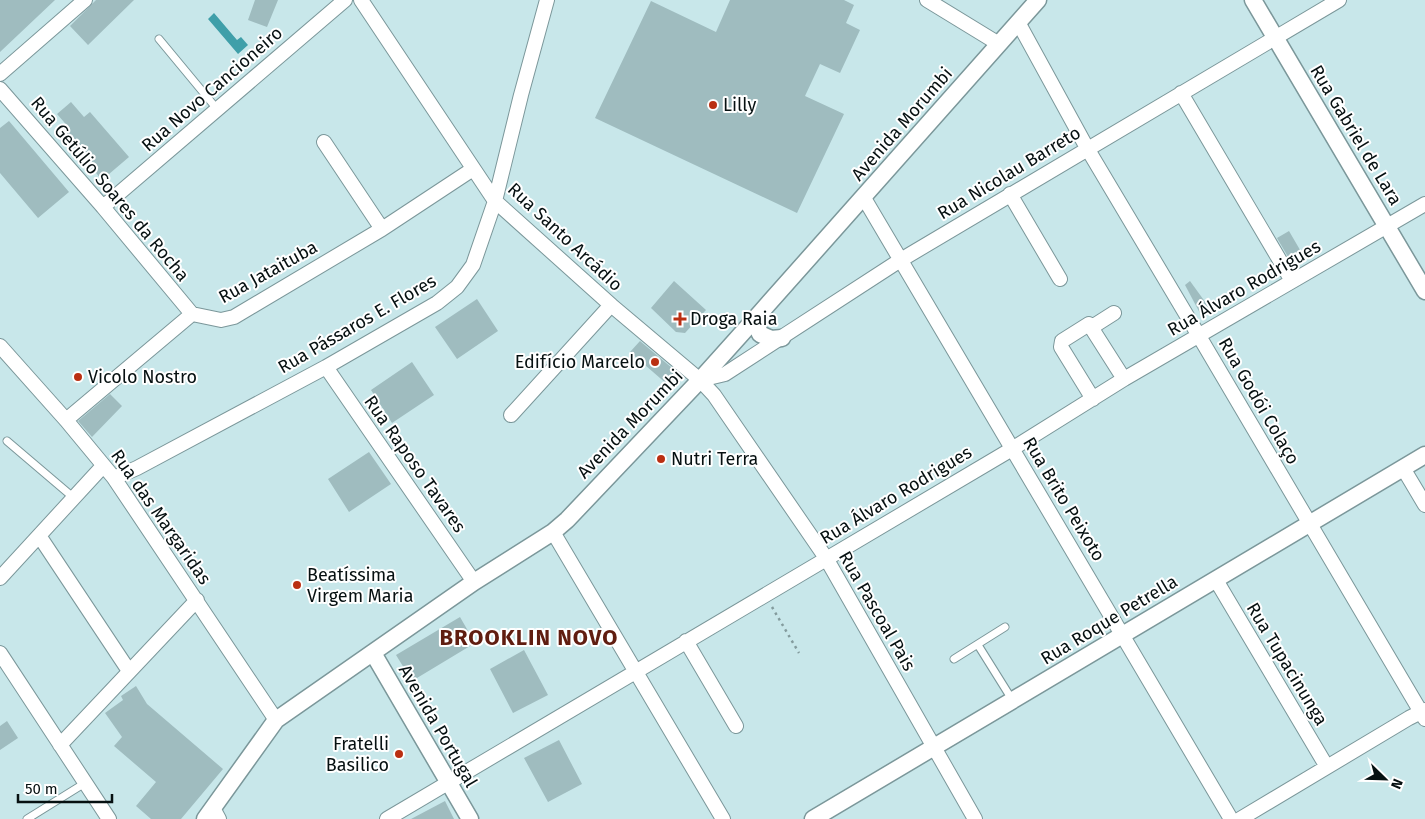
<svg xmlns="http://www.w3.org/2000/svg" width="1425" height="819" font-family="'Fira Sans',sans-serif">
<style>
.water{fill:#3f9fa9}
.building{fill:#9fbcbf}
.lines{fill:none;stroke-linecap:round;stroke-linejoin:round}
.service-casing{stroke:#7b979a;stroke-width:9}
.minor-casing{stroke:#7b979a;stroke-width:16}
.tertiary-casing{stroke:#7b979a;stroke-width:19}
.path{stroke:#839b9d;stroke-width:2.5;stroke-dasharray:2.5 4;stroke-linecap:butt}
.service{stroke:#fff;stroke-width:7}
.minor{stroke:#fff;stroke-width:14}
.tertiary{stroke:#fff;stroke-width:16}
.poi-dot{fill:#ba2f12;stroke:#fff;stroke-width:2}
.labels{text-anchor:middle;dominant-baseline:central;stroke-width:4;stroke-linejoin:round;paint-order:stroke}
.street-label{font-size:18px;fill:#061011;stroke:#fff}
.poi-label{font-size:18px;fill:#061011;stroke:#fff;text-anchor:start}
.district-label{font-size:22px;font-weight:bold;letter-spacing:1px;fill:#601d10;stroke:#fff}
</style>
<rect width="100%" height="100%" fill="#c8e7ea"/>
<path class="water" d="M214,13L237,40L241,37L248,45L238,54L208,19Z"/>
<path class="building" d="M0,0H55L0,52Z
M96,0H134L88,45L70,26Z
M255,0H278L267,27L248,20Z
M730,0H844L854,5L846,23L860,30L840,73L820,64L805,96L844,114L797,213L595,118L651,1L716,32Z
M71,102L84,117L90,112L129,157L102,180L64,135L70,129L57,114Z
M9,121L69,192L38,218L0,173V128Z
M1289,231L1303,255L1291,262L1277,238Z
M674,281L706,310L685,333L676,332L651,308Z
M1190,281L1211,310L1202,317L1185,285Z
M477,299L498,331L457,359L435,327Z
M640,341L678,373L668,385L630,352Z
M412,362L434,395L392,423L371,390Z
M110,394L122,406L92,437L78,421Z
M369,452L391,484L349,512L328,479Z
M460,617L475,643L412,681L396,655Z
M524,650L548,695L513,713L490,669Z
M136,686L147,704L223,769L181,819H151L136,806L156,782L114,746L122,737L105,713L123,700L121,696Z
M7,721L18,738L0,750V726Z
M559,740L582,784L548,802L524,758Z
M445,801L454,819H411Z"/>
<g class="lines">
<g class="service-casing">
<path id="service" d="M159,39L217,109
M7,441L74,498
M978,645L1013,701
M954,659L1005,627
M27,819L85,783"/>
</g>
<g class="minor-casing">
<path id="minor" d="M361,0L495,201L611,305L700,380L714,395L826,558L975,819
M927,0L999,44
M1018,22L1087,148L1199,336L1425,719
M0,74L85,0
M0,89L103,207L192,314
M1181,93L1292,281
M324,142L382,229
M1010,194L1060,279
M864,198L1231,819
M103,207L345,0
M1092,327L1114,313
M0,346L66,420L114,478L276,720
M326,367L474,582
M700,380L725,374L899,261L1339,0
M1093,399L1061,347L1062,341L1089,324L1124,379
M511,415L611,305
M66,420L192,314L221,320L234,317L382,229L473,169
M1403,468L1425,505
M114,478L137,468L326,367L437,303L457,287L473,265L495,201L521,95L547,0
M553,532L723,819
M40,537L129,671
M0,578L103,466
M1216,580L1327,767
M686,641L736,726
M0,653L109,819
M60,745L197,600
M213,808L219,819
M387,819L1012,449L1124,379L1425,204
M1240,819L1409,718L1425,710"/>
</g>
<g class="tertiary-casing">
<path id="tertiary" d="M1253,0L1425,291
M757,317L756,322L760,334L771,339L782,338
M373,653L470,819
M205,819L276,720L474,582L553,532L567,520L700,380L761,312L1038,0
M813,819L1425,455"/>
</g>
<path class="path" d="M772,607L799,653"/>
<use href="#service" class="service"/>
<use href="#minor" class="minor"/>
<use href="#tertiary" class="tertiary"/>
</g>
<g class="poi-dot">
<circle cx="713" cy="105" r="5"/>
<path d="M677.5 311.5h5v5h5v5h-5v5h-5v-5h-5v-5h5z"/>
<circle cx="655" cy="362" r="5"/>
<circle cx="78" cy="377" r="5"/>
<circle cx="661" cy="459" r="5"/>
<circle cx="297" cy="585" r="5"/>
<circle cx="399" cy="754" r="5"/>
</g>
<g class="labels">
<g class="street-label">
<text transform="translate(212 89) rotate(-41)">Rua Novo Cancioneiro</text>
<text transform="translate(902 124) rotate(-49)">Avenida Morumbi</text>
<text transform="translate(1356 135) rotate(59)">Rua Gabriel de Lara</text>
<text transform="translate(1009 173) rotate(-31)">Rua Nicolau Barreto</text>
<text transform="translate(110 189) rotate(50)">Rua Getúlio Soares da Rocha</text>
<text transform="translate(565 237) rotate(43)">Rua Santo Arcádio</text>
<text transform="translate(268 272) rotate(-29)">Rua Jataituba</text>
<text transform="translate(1244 288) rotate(-30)">Rua Álvaro Rodrigues</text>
<text transform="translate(357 324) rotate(-30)">Rua Pássaros E. Flores</text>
<text transform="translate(1259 401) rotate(60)">Rua Godói Colaço</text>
<text transform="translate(630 424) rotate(-46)">Avenida Morumbi</text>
<text transform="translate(415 464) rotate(55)">Rua Raposo Tavares</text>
<text transform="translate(896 495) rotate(-31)">Rua Álvaro Rodrigues</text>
<text transform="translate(1064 499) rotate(59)">Rua Brito Peixoto</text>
<text transform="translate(161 517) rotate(55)">Rua das Margaridas</text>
<text transform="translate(877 611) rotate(60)">Rua Pascoal Pais</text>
<text transform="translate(1109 620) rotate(-31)">Rua Roque Petrella</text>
<text transform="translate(1287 664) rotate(59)">Rua Tupacinunga</text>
<text transform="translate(438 726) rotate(60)">Avenida Portugal</text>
</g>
<g class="poi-label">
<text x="723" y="105">Lilly</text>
<text x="690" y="319">Droga Raia</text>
<text x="645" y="362" text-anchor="end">Edifício Marcelo</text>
<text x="88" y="377">Vicolo Nostro</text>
<text x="671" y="459">Nutri Terra</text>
<text x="307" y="575">Beatíssima<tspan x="307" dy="21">Virgem Maria</tspan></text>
<text x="389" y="744" text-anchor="end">Fratelli<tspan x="389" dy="21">Basilico</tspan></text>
</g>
<g class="district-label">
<text x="529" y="637">BROOKLIN NOVO</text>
</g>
</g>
<g transform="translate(1385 779) rotate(113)" stroke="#ffffff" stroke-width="4" paint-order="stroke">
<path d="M0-4L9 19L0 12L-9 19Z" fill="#061011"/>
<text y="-8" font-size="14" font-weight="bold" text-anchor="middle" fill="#061011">N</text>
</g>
<path d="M18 794v8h94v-8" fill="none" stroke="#061011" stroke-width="2.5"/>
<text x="25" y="794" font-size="15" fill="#061011" stroke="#ffffff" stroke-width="4" paint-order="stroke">50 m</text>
</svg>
